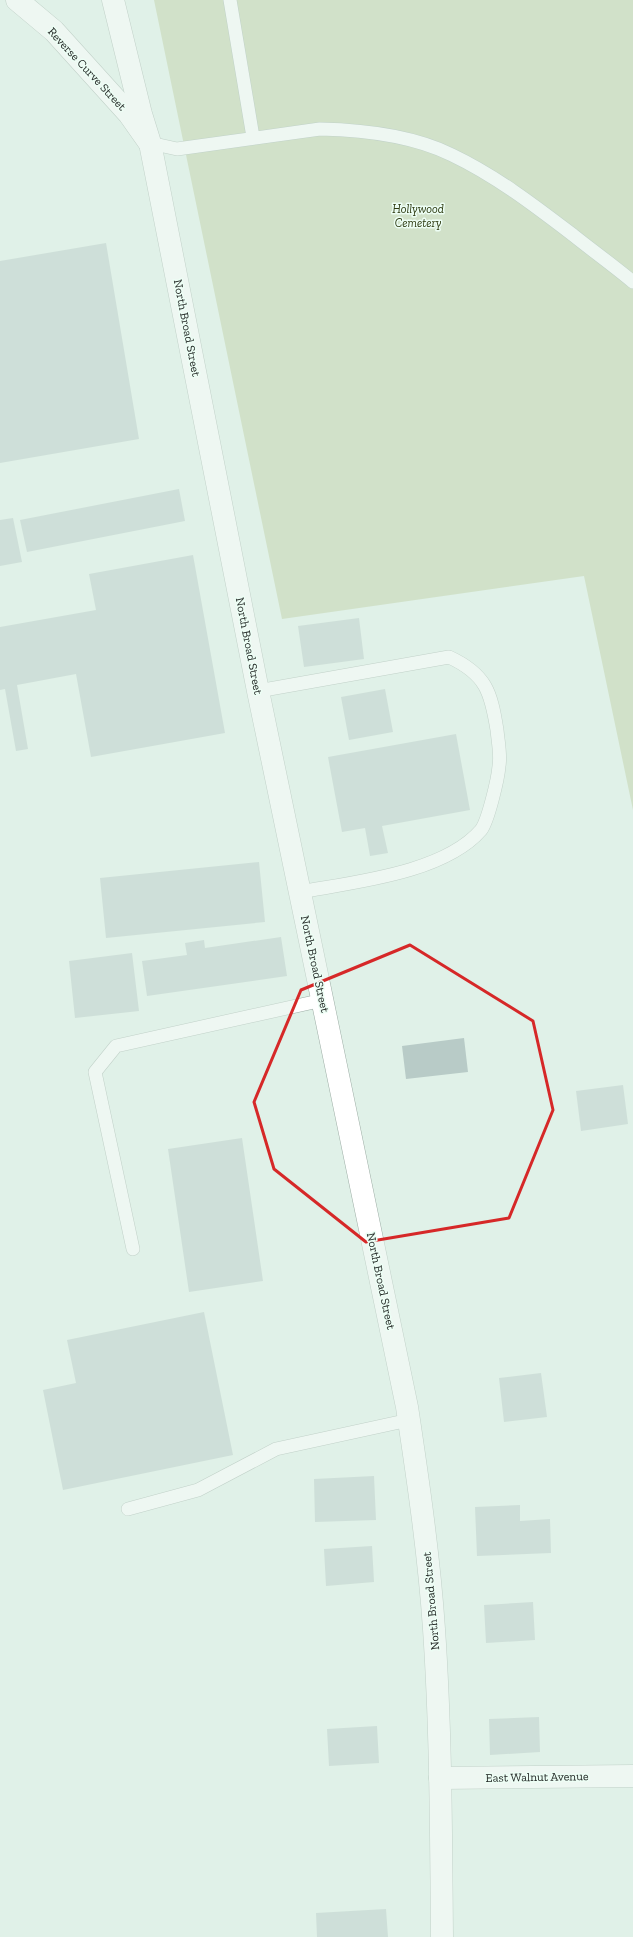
<svg xmlns="http://www.w3.org/2000/svg" width="633" height="1937" font-family="'Zilla Slab',serif">
<style>
.green{fill:#becfa4}
.building{fill:#b8cbc7}
.lines{fill:none;stroke-linecap:round;stroke-linejoin:round}
.service-casing{stroke:#9dada5;stroke-width:14}
.minor-casing{stroke:#9dada5;stroke-width:23}
.tertiary-casing{stroke:#9dada5;stroke-width:23}
.service{stroke:#fff;stroke-width:13}
.minor{stroke:#fff;stroke-width:22}
.tertiary{stroke:#fff;stroke-width:22}
.marked{fill:none;stroke:#d62828;stroke-width:3;stroke-linejoin:round}
.labels{text-anchor:middle;dominant-baseline:central;stroke-width:3;stroke-linejoin:round;paint-order:stroke}
.street-label{font-size:12px;fill:#232926;stroke:#edfef5}
.park-label{font-size:12px;font-style:italic;fill:#2b380e;stroke:#edfef5}
</style>
<rect width="100%" height="100%" fill="#e0f1e8"/>
<path class="green" d="M154,0H633V810L584,576L282,619Z"/>
<path class="building" d="M106,243L139,439L0,463V261Z
M179,489L185,521L27,552L20,520Z
M13,518L22,562L0,566V520Z
M193,555L225,733L91,757L76,674L17,685L28,749L16,751L5,689L0,690V627L96,610L89,574Z
M359,618L364,659L304,667L298,626Z
M385,689L393,732L349,740L341,697Z
M456,734L470,810L382,826L388,853L370,856L365,828L342,832L328,757Z
M259,862L265,922L106,938L100,878Z
M281,937L287,976L147,996L142,961L187,955L185,943L204,940L205,948Z
M132,953L139,1011L75,1018L69,961Z
M464,1038L468,1072L406,1079L402,1046Z
M623,1085L628,1124L581,1131L576,1091Z
M242,1138L263,1281L189,1292L168,1149Z
M204,1312L233,1455L63,1490L43,1390L76,1383L67,1340Z
M541,1373L547,1417L504,1422L499,1378Z
M374,1476L376,1520L315,1522L314,1479Z
M520,1505V1521L550,1519L551,1553L477,1556L475,1507Z
M372,1546L374,1582L326,1586L324,1549Z
M533,1602L535,1640L486,1643L484,1605Z
M539,1717L540,1752L490,1755L489,1719Z
M377,1726L379,1763L329,1766L327,1729Z
M386,1909L388,1937H317L316,1913Z"/>
<g class="lines">
<g class="service-casing">
<path id="service" d="M230,0L253,137
M150,143L177,149L320,129C364,130 412,135 452,155C496,176 535,206 573,235C593,251 614,266 633,282
M258,691L449,657C486,674 491,692 497,730C498,741 501,755 499,766C498,779 488,821 481,830C444,873 354,882 300,892
M133,1249L95,1072L116,1046L323,1000
M128,1509L198,1490L276,1449L409,1420"/>
</g>
<g class="minor-casing">
<path id="minor" d="M17,0L54,31L129,114L148,141
M440,1778L633,1776"/>
</g>
<g class="tertiary-casing">
<path id="tertiary" d="M113,0L141,114L150,143L258,691L407,1407C418,1480 429,1555 434,1629C441,1731 441,1834 442,1937"/>
</g>
<use href="#service" class="service"/>
<use href="#minor" class="minor"/>
<use href="#tertiary" class="tertiary"/>
</g>
<path d="M0 0H633V1937H0ZM410,945L533,1021L553,1110L509,1218L366,1242L274,1169L254,1102L301,990Z" fill="#e0f1e8" fill-opacity=".55" fill-rule="evenodd"/>
<path class="marked" d="M410,945L533,1021L553,1110L509,1218L366,1242L274,1169L254,1102L301,990Z"/>
<g class="labels">
<g class="street-label">
<text transform="translate(87 69) rotate(47)">Reverse Curve Street</text>
<text transform="translate(187 328) rotate(79)">North Broad Street</text>
<text transform="translate(249 646) rotate(79)">North Broad Street</text>
<text transform="translate(315 964) rotate(78)">North Broad Street</text>
<text transform="translate(381 1281) rotate(78)">North Broad Street</text>
<text transform="translate(431 1601) rotate(-95)">North Broad Street</text>
<text transform="translate(537 1777) rotate(-1)">East Walnut Avenue</text>
</g>
<g class="park-label">
<text x="418" y="209">Hollywood<tspan x="418" dy="14">Cemetery</tspan></text>
</g>
</g>
</svg>
